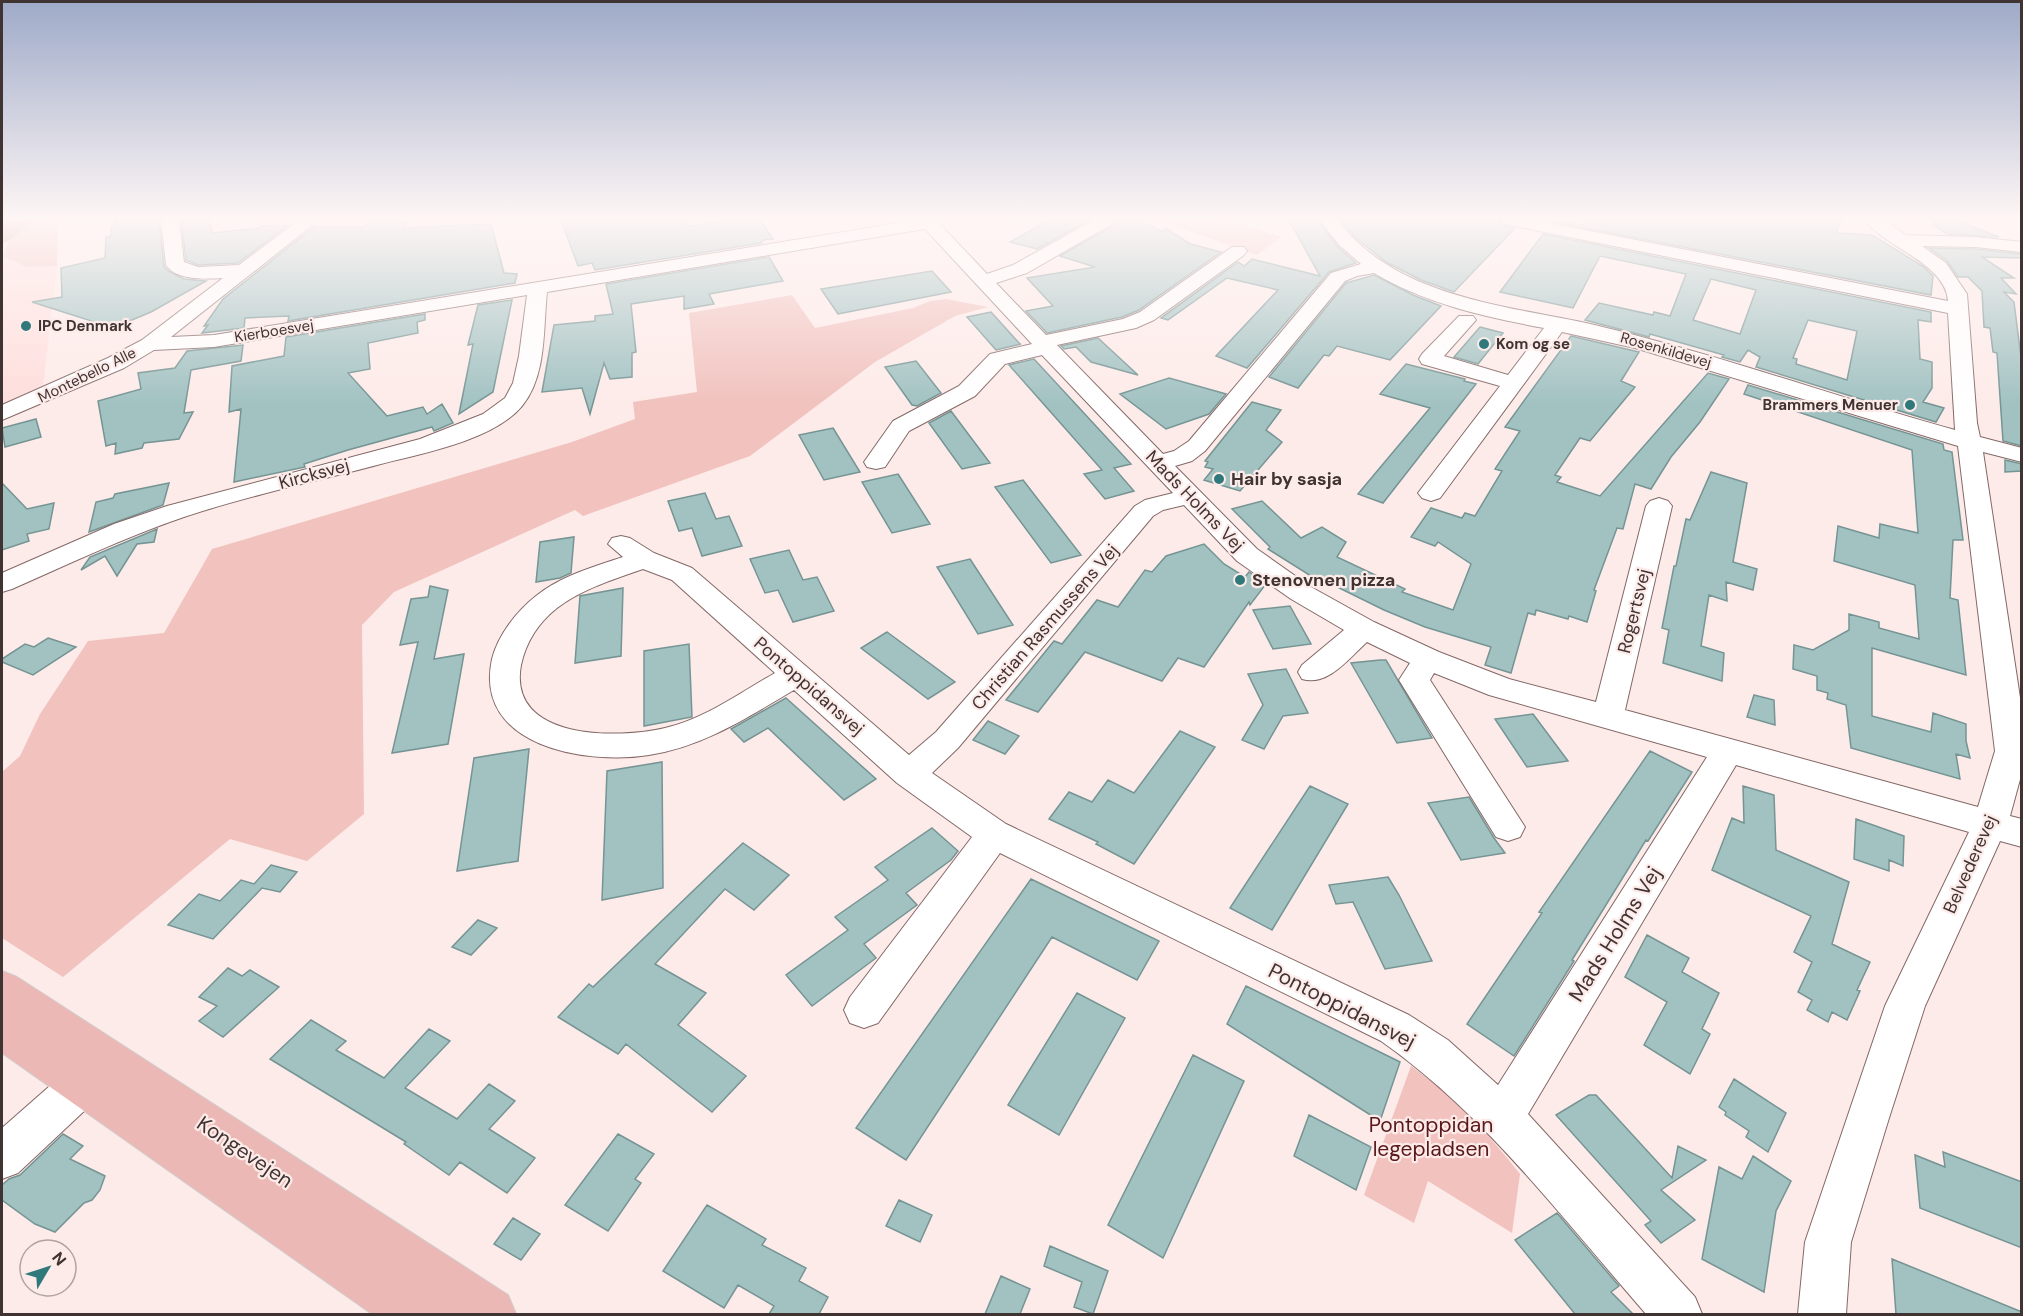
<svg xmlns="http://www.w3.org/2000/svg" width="2023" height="1316" font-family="'DM Sans',sans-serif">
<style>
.built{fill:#fededc}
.green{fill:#f1c2be}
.water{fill:#cf9a97}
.building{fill:#a2c2c2;stroke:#759494;stroke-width:1.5;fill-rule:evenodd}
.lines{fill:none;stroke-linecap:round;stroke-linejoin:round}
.minor-casing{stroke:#836866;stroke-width:2}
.major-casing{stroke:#d1cece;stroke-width:2}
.minor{fill:#fff;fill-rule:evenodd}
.major{fill:#ebb8b5;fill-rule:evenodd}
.poi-dot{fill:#30797b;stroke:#fdebe9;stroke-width:2}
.labels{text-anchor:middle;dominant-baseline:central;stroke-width:4.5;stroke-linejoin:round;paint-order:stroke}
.far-poi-label{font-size:15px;font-weight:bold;fill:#403433;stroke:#fdebe9;text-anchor:start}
.far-street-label{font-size:15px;fill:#403433;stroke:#fdebe9}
.street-label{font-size:18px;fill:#403433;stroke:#fdebe9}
.poi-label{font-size:18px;font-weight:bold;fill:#403433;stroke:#fdebe9;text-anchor:start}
.near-street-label{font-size:21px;fill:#403433;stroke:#fdebe9}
.near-park-label{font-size:21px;fill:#59191a;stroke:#fdebe9}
</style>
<rect width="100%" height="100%" fill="#fdebe9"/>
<path class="built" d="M2,256L26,267L57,266L43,386L2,404Z"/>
<path class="green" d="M33,220H58L57,266L26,267L2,256L10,240Z
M1159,220H1226L1281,237L1257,255Z
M792,295L815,328L913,308L930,301L946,299L988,307L955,316L875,362L750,456L583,516L575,510L394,592L362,625L364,814L307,861L230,839L63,977L2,938V772L20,756L40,714L88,641L164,633L212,549L572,442L635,419L633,402L697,392L689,313Z
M1411,1066C1455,1098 1487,1132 1520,1174L1512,1233L1428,1181L1414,1223L1364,1195Z"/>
<path class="water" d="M2,220H33L10,240L2,244Z"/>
<path class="building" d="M115,220H159L164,267L170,272L184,279L206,281L151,312L113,328L32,302L62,297L61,268L105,258L106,237L111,236V227L115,226Z
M181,220H209L212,233L259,228L262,226H287L238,263L198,265L186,260Z
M561,220H684L687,226H694L731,220H760L773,239L763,240L761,243L595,270L592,263L578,266Z
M1049,220H1090L1037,249L1010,242Z
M1117,220H1138L1161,231L1167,229L1189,243H1187L1221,252L1139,310L1122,317L1047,333L1026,311L1053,306L1027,278L1095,267L1060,256L1113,226Z
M1289,220H1318L1337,246L1356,263L1329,272L1247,368L1216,356L1278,290L1227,278L1168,320L1161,318L1238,262L1244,266L1252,259L1320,276Z
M1341,220H1493L1498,221L1503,226L1515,228L1454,292L1421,280L1386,262L1356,238Z
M1555,220L1583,225L1584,220H1842L1836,233L1872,235L1924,267L1933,276L1931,295L1554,222Z
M1931,220H1956L1999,237L1947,234L1933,225H1938Z
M371,221L407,222L403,228L491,224L504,273L517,274L515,283L288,321L289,316L245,318L244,328L202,333L208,325L204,326L223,299L314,227H364Z
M1543,234L1931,312V322L1918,320L1920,359L1932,362V388L1923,402L1944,408L1936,422L1756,367L1760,357L1748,350L1740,362L1722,357L1724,355L1650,334L1649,337L1585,320L1599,303L1653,315L1654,312L1670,316L1686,274L1600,256L1573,308L1500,292ZM1711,279L1756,290L1740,334L1693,320ZM1808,320L1857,331L1847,380L1796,364L1797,359L1793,358Z
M1929,248L1975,249L2022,254V258L1982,257L2014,278H2001L2016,294L2004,292L2014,302L2022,365V446L2003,441L1997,353L1993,352L1990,328L1984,327L1982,291L1968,277H1958L1947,261Z
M769,257L783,281L709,294L714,304L684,309V296L631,304L636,352L632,353V377L610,379L604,363L590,414L582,388L542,392L554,325L595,321V316L613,314L606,284Z
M932,271L951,292L838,314L821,289Z
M1374,275L1413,295L1441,306L1390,360L1337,346L1329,356L1324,355L1298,388L1269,377L1346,283Z
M512,300L493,392L459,414L473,344L468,345L478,305Z
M991,312L1020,344H1021L996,350L967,317Z
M425,314V320L417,322L418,333L368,343L370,369L348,373L387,416L423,407L427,414L442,404L453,423L434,431L432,427L348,450L304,464L305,467L234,482L241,409L229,412L232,366L284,356L286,337Z
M1480,327L1503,333L1478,364L1454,357Z
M1571,336L1639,352L1621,381L1635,387L1590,441L1580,438L1555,475L1561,477L1557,482L1600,496L1708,373L1729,379L1700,422L1671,457L1651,489L1635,484L1623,529L1617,528L1594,590L1596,591L1587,622L1569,616L1568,619L1536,610L1535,615L1528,613L1511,673L1485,665L1491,647L1425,627L1384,610L1317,577L1314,578L1268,549L1270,547L1232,509L1262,501L1301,538L1322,527L1346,542L1337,557L1405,589L1402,592L1453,610L1471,564L1438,542L1435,546L1411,537L1431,508L1462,518L1465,513L1475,516L1502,471L1495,469L1520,431L1505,427Z
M1098,338L1138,375L1091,362L1076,347L1064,349L1061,346Z
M243,345L241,361L191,370L184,413L193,412L179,439L144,443L142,448L115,454L116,443L106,446L98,401L141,389L138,373L175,368L187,351Z
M1034,359L1131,464L1114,468L1134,491L1105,499L1084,474L1102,470L1009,365Z
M916,361L941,393L917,406L912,405L885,367Z
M1406,364L1465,379L1464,381L1476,384L1383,503L1358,494L1430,408L1380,394Z
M1169,378L1226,394L1209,414L1166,429L1120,394Z
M1748,385L1943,444L1944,450L1952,452L1963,540H1953L1950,598L1958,600L1966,675L1872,648V716L1931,732L1933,713L1966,724V741L1970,758L1956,754L1960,779L1851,748L1846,705L1827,699L1828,693L1817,690V676L1793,669L1794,645L1813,650L1849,630V614L1879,622V628L1919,639L1915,585L1834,561L1838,526L1879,538L1880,524L1918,533L1912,450L1744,394Z
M1252,402L1281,410L1266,430L1282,442L1240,491L1204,480L1213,469L1205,467L1208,462L1205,461Z
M951,411L990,463L962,469L929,423Z
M36,419L41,437L5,447L2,428Z
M833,428L860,472L824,480L799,435Z
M2005,460L2022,464V471L2005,472Z
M1711,472L1747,483L1733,562L1757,569L1753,590L1726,582L1727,601L1709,595L1701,646L1724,653L1722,681L1663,663L1669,630L1662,628L1674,566H1676L1686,519L1690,520Z
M898,474L930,524L892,533L862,482Z
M1023,480L1081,555L1051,563L995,487Z
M2,483L27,509L54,503L49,529L27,534L29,541L2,550Z
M169,483L163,505L89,532L96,502L113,498L115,494Z
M705,493L716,519L729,516L742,546L702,556L692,528L679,531L668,501Z
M157,529L154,542L137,544L117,576L105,556L81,570L90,557Z
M574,537L571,573L560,578L536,582L540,542Z
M1204,544L1224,564L1245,577L1249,572L1266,584L1250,605L1249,602L1204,667L1178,658L1162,681L1085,652L1038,712L1006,700L1054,641L1062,644L1097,600L1118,607L1145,570L1152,572L1166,556Z
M789,550L803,580L817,577L834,611L793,622L778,590L765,593L750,559Z
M970,559L1013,625L978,634L937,567Z
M430,586L448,590L434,659L464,654L448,744L392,753L418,642L400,645L411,599L428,597Z
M623,588L621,656L575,663L580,596Z
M1290,606L1311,644L1273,649L1253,610Z
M887,632L955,682L928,699L861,648Z
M48,638L76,647L33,675L2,662V659L25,644L34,647Z
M689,644L692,717L644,726V651Z
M1380,660H1386L1432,738L1397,743L1351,663Z
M1286,669L1308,713L1283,716L1264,749L1242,740L1263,705L1248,674Z
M1754,695L1774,700L1775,725L1747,717Z
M786,698L876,779L844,800L768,728L744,742L731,729Z
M1533,714L1568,761L1527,767L1495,719Z
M988,721L1019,736L1005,754L973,740Z
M1180,731L1215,747L1134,864L1096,844L1098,842L1049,819L1069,792L1092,802L1108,780L1134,793Z
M529,749L518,861L457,871L474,758Z
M1650,751L1692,772L1648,841L1646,840L1572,960L1574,961L1514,1056L1467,1024L1542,913L1539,912Z
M662,762L663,888L602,900L607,771Z
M1310,786L1348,804L1272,930L1230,908Z
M1743,786L1774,795L1776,850L1849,882L1832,944L1870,962L1857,990L1860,991L1847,1020L1832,1012L1828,1022L1807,1010L1812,1000L1798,992L1812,962L1794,952L1811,916L1712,870L1732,818L1744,823Z
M1469,797L1494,838L1505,853L1461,860L1428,803Z
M1856,819L1904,836L1903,866L1889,860V871L1854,859Z
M932,828L958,851L951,860L906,893L917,905L864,944L876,958L812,1006L786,975L848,930L835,917L888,880L875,867Z
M743,843L789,875L754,910L725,889L655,964L706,993L678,1025L746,1076L712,1112L626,1044L618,1054L558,1017L589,984L593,987Z
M271,865L297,872L280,892L262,888L213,939L168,925L199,894L220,901L241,880L254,884Z
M1388,877L1399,895L1432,961L1385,969L1353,902L1336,904L1329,885Z
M1031,879L1159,941L1137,980L1052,937L906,1160L856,1128Z
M478,920L497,928L471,955L452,947Z
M1647,935L1689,958L1682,972L1719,993L1702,1029L1710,1034L1690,1074L1644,1045L1667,1002L1625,977Z
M228,968L242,976L250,970L279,987L223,1037L199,1021L217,1006L199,997Z
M1246,986L1400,1062L1380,1121L1227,1024Z
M1077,993L1125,1018L1059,1135L1008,1105Z
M311,1020L346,1041L336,1050L384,1078L429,1029L450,1041L405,1088L457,1119L489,1084L515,1101L489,1129L535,1158L507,1193L460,1162L449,1175L404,1144L406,1142L270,1059Z
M1193,1055L1244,1081L1163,1258L1108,1225Z
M1734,1079L1786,1113L1768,1152L1746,1137L1749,1131L1725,1115L1726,1112L1719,1107Z
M1589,1095H1596L1672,1178L1678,1146L1706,1160L1661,1190L1695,1220L1661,1243L1645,1225L1651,1221L1556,1115Z
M1309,1115L1371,1147L1356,1190L1294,1156Z
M63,1134L83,1146L70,1159L105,1176L100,1190L92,1200L84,1203L55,1232L35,1224L2,1200V1185L9,1179L20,1175Z
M618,1134L654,1154L635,1179L641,1183L608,1231L565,1205Z
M1943,1152L2022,1182V1248L1920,1208L1915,1155L1945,1167Z
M1753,1156L1791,1181L1776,1211L1764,1292L1702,1259L1719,1167L1742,1179Z
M899,1200L932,1215L920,1242L886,1226Z
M707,1205L766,1239L762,1245L806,1268L799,1281L828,1297L819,1314H769L774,1306L738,1285L724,1308L663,1271Z
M1557,1213L1619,1286L1611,1292L1633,1314H1575L1515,1240Z
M513,1218L540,1234L521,1260L494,1244Z
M1050,1246L1108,1271L1093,1314L1074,1307L1082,1282L1044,1266Z
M1892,1259L2022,1312V1314H1896Z
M1001,1276L1030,1289L1020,1314H985Z"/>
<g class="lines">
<g class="minor-casing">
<path id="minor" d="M161,220H179L184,262L198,267L239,265L299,220H319L171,337L214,335L917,220H936L987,274L1013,265L1094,220H1115L1112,224L1027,273L996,283L1046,335L1123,319L1140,312L1232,247H1244L1247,251L1244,255L1154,320L1136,328L1057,345L1163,454L1174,451L1189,441L1331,273L1361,264L1339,245L1320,220H1338C1358,248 1388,268 1420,282C1466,301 1514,309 1561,318C1589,323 1620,331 1649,339C1752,366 1853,402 1955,430L1948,313L1509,225L1503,224L1500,220H1534L1948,301C1946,263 1882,246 1865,220H1885L1906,235L1975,237L2022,242V252L1975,247L1922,246L1946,263L1967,294L1977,423L1980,437L2022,448V462L1983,452L2022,711V772L2010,816L2022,819V847L2000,841L1925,1006L1889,1118L1851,1242L1846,1314H1798L1805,1242L1885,1006L1969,832L1736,765L1528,1114L1695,1297L1702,1314H1646C1563,1219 1485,1114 1381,1041L1000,853L878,1023L864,1028L850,1023L844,1010L850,997L972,837L897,783L794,690C748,717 703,747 649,755C587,765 473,747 492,659C498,635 517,611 536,596C561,576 593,567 623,557L608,544L612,538L621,536L630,538L654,553L692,568L909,755L936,732L1135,506L1145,500L1173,493L1042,355L1005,364L975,396L909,431L885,467L876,469L867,467L864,462L893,421L959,386L990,354L1032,344L925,229L547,292C543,328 547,376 522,406C493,441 419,454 377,465C313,482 246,496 184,517C125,537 69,564 12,589L2,592V573L114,524L167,506L420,439L483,414L505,398L513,383L519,356L527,295L214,347L154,350L124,368L2,420V405L108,358L142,340L223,278C206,279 177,281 166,265ZM1374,273C1426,304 1485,317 1544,328L1508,375L1444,356L1476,320L1473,316H1459L1422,354L1419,359L1422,364L1500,386L1418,493L1422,498L1431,501L1440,498L1562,332L1635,348L1958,446L1995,751L1978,807L1625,710L1672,506L1668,501L1659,498L1650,501L1646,506L1596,702L1509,679L1439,652L1374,622L1311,587L1257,549L1175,466L1192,461L1205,451L1345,281L1357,276ZM1184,505L1237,561L1291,599L1344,630L1302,665L1298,672L1302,679C1328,687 1349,658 1367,642L1410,663L1399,680L1496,837L1508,841L1520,837L1525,827L1430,680L1434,673L1489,695L1707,757L1498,1085L1448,1040L1409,1015L1006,824L932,773L958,748L1153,516L1163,510ZM643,569L672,580L775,673C741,692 705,719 665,728C619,739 507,741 521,665C526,642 538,623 557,608C582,589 614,579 643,569Z
M100,1054L115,1060L121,1074L115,1088L98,1098L18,1173L2,1179V1128L68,1070Z"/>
</g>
<g class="major-casing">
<path id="major" d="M2,971L17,977L508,1295L516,1314H372L2,1053Z"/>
</g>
<use href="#minor" class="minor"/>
<use href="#major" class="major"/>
</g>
<linearGradient id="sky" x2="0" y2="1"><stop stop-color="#9eaac8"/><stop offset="0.54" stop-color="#fef6f5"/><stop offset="1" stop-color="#fef6f5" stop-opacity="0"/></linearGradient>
<rect width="2023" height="404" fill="url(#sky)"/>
<g class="poi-dot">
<circle cx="26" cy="326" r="6"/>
<circle cx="1484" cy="344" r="6"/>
<circle cx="1910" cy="405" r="6"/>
<circle cx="1219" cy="479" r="6"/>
<circle cx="1240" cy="580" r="6"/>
</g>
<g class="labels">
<g class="far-poi-label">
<text x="38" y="326">IPC Denmark</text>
<text x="1496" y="344">Kom og se</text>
<text x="1898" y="405" text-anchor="end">Brammers Menuer</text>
</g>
<g class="far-street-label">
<text transform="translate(274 331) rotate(-9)">Kierboesvej</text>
<text transform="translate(1666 350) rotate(16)">Rosenkildevej</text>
<text transform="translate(87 375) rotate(-26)">Montebello Alle</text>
</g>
<g class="street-label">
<text transform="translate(314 474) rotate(-15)">Kircksvej</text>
<text transform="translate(1195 501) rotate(46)">Mads Holms Vej</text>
<text transform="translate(1634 611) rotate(-76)">Rogertsvej</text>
<text transform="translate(1045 627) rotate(-49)">Christian Rasmussens Vej</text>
<text transform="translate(809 686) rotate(41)">Pontoppidansvej</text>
<text transform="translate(1970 864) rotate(-66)">Belvederevej</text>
</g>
<g class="poi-label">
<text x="1231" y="479">Hair by sasja</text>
<text x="1252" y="580">Stenovnen pizza</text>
</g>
<g class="near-street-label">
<text transform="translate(1615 934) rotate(-58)">Mads Holms Vej</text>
<text transform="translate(1342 1006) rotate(27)">Pontoppidansvej</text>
<text transform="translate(245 1152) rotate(34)">Kongevejen</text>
</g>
<g class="near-park-label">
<text x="1431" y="1125">Pontoppidan<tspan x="1431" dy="24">legepladsen</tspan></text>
</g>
</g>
<rect width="2023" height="1316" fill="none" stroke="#403433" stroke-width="6"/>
<g transform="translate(48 1268) rotate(51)"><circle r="28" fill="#fdebe9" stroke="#b1a2a0" stroke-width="1.5"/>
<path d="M0-4.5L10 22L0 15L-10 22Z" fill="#30797b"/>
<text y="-9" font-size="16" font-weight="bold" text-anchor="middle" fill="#403433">N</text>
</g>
</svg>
